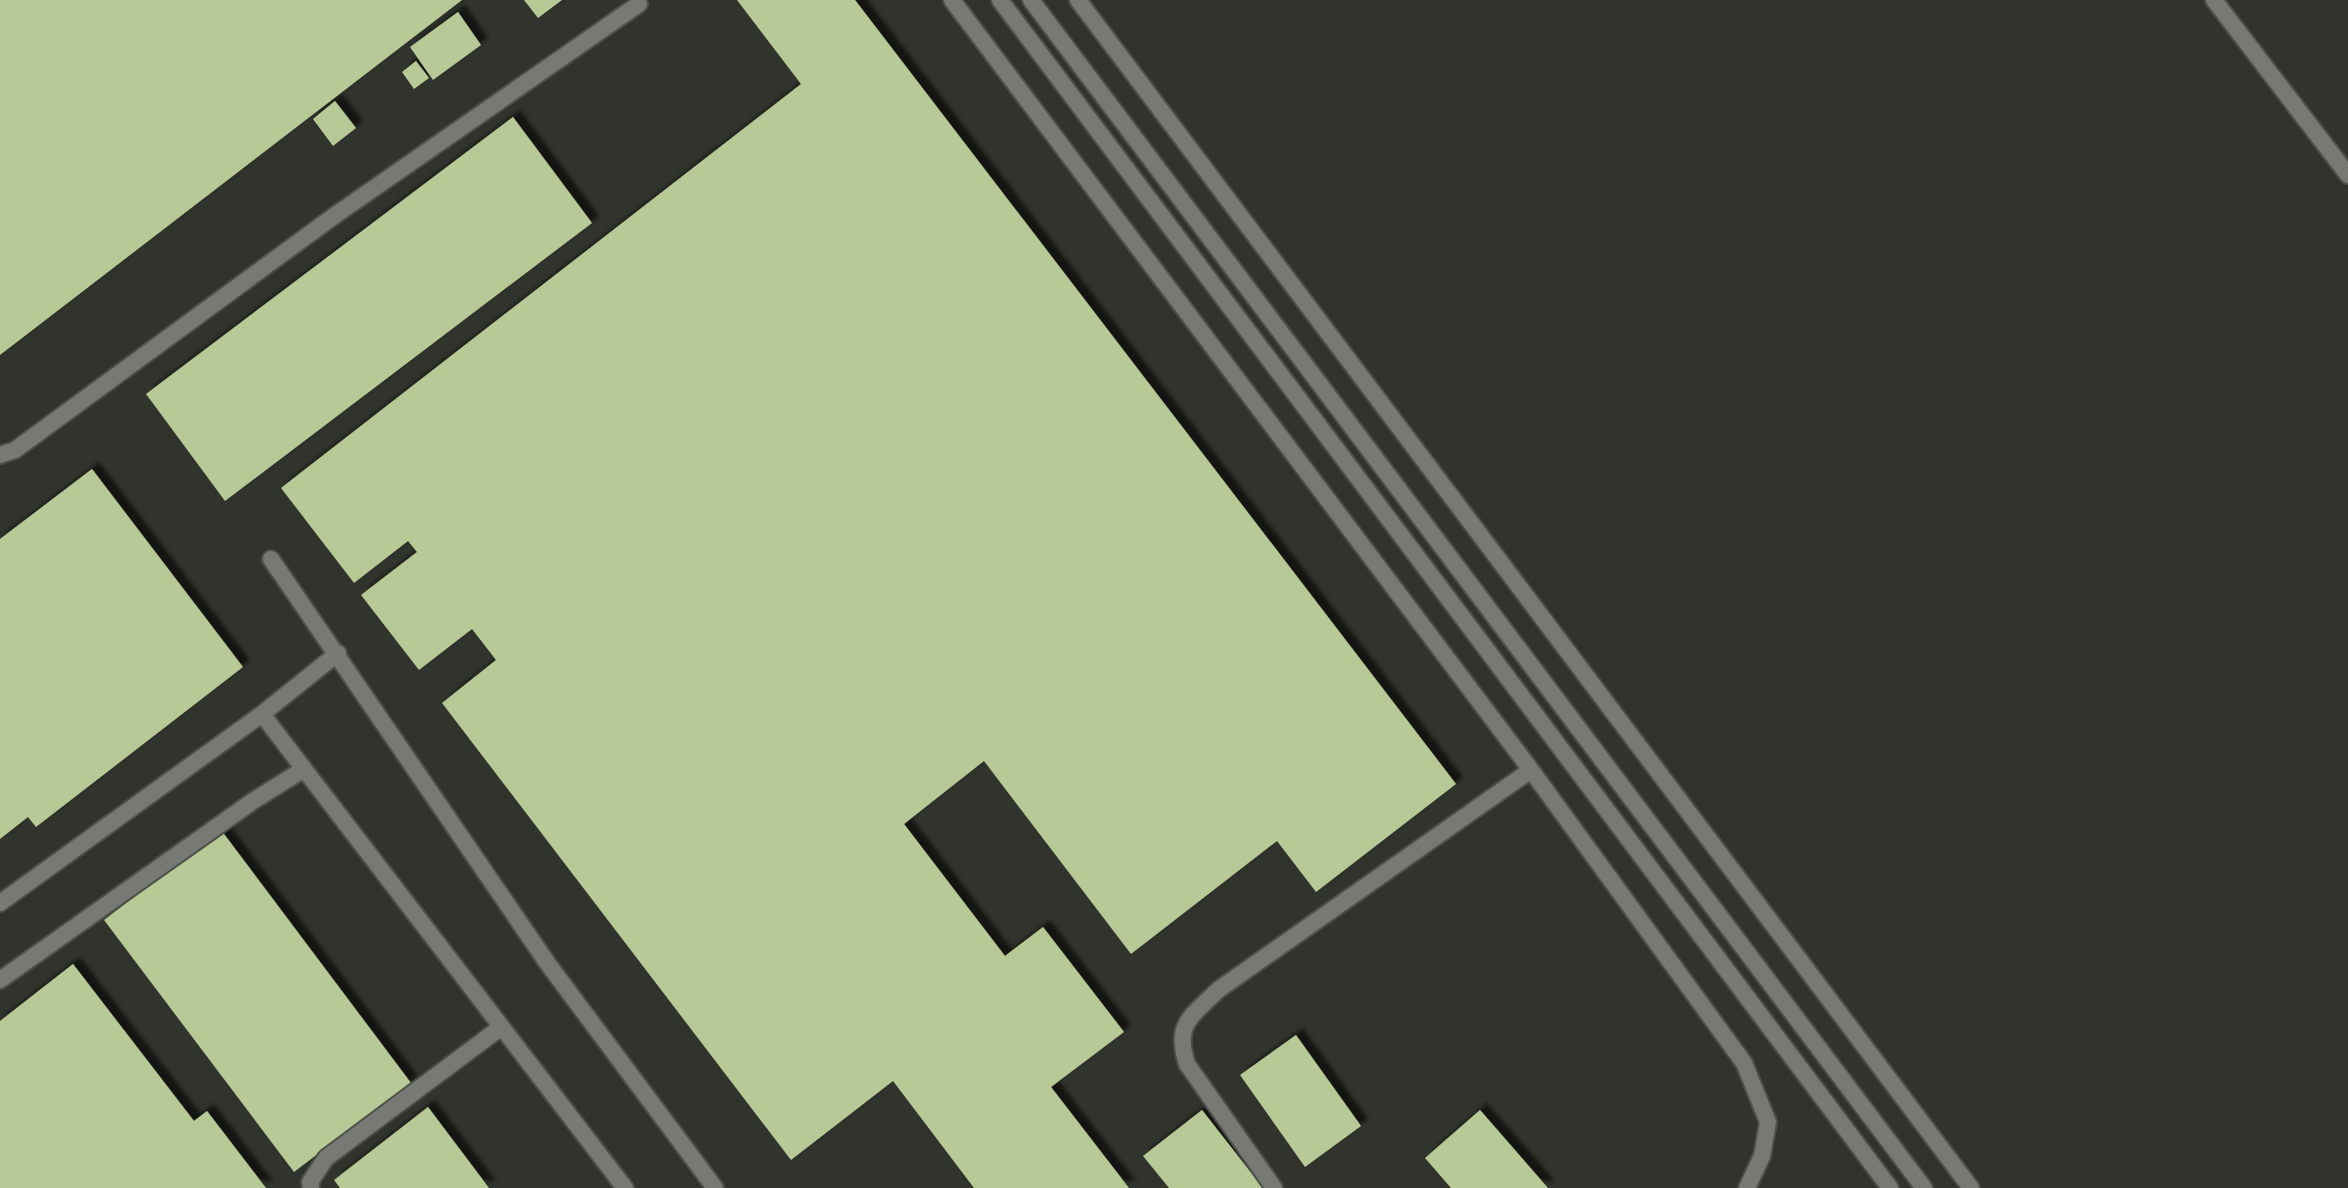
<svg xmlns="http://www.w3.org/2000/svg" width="2348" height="1188" font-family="'Open Sans',sans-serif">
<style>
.building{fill:#b7c996;filter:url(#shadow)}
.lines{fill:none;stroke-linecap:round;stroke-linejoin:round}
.lane-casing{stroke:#4d5048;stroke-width:20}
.street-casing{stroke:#4d5048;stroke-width:20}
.lane{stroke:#777974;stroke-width:16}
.street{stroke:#777974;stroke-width:16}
</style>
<defs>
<filter id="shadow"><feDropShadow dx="7" dy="-7" stdDeviation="2" flood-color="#0009"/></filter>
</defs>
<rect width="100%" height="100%" fill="#31342c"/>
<path class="building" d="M0,0H462L0,355Z
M524,0H562L538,18Z
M737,0H855L1456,784L1316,892L1277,841L1131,954L984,761L904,824L1005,956L1043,927L1124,1032L1051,1087L1129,1188H974L893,1081L791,1160L442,703L496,660L472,629L419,670L361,595L417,552L408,541L354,583L281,488L801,84Z
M458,12L481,45L433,80L410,47Z
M416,61L429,78L414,89L402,72Z
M335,101L356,128L333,146L313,119Z
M513,117L592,223L225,501L146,394Z
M92,469L243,667L36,827L28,817L0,839V539Z
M221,830L411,1083L294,1172L104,920Z
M73,964L194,1121L207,1111L266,1188H0V1021Z
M1296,1035L1361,1126L1305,1167L1240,1075Z
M428,1107L489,1188H340L334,1180Z
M1202,1110L1263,1188H1169L1143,1156Z
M1480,1110L1548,1188H1451L1425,1158Z"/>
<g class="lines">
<g class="lane-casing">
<path id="lane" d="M952,0L1531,770L1744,1063L1768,1122L1762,1156L1747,1188
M1000,0L1890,1188
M1031,0L1924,1188
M1078,0L1971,1188
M0,455L15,450L334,216L639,4
M271,559L548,964L715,1188
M262,714L304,769
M0,903L262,714L338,653
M0,980L253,801L304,769L625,1188
M311,1188L310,1182L326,1158L500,1028
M1274,1188L1187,1064C1174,1024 1191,1017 1218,990L1531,770"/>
</g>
<g class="street-casing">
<path id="street" d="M2214,0L2348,175"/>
</g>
<use href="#lane" class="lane"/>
<use href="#street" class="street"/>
</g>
</svg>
